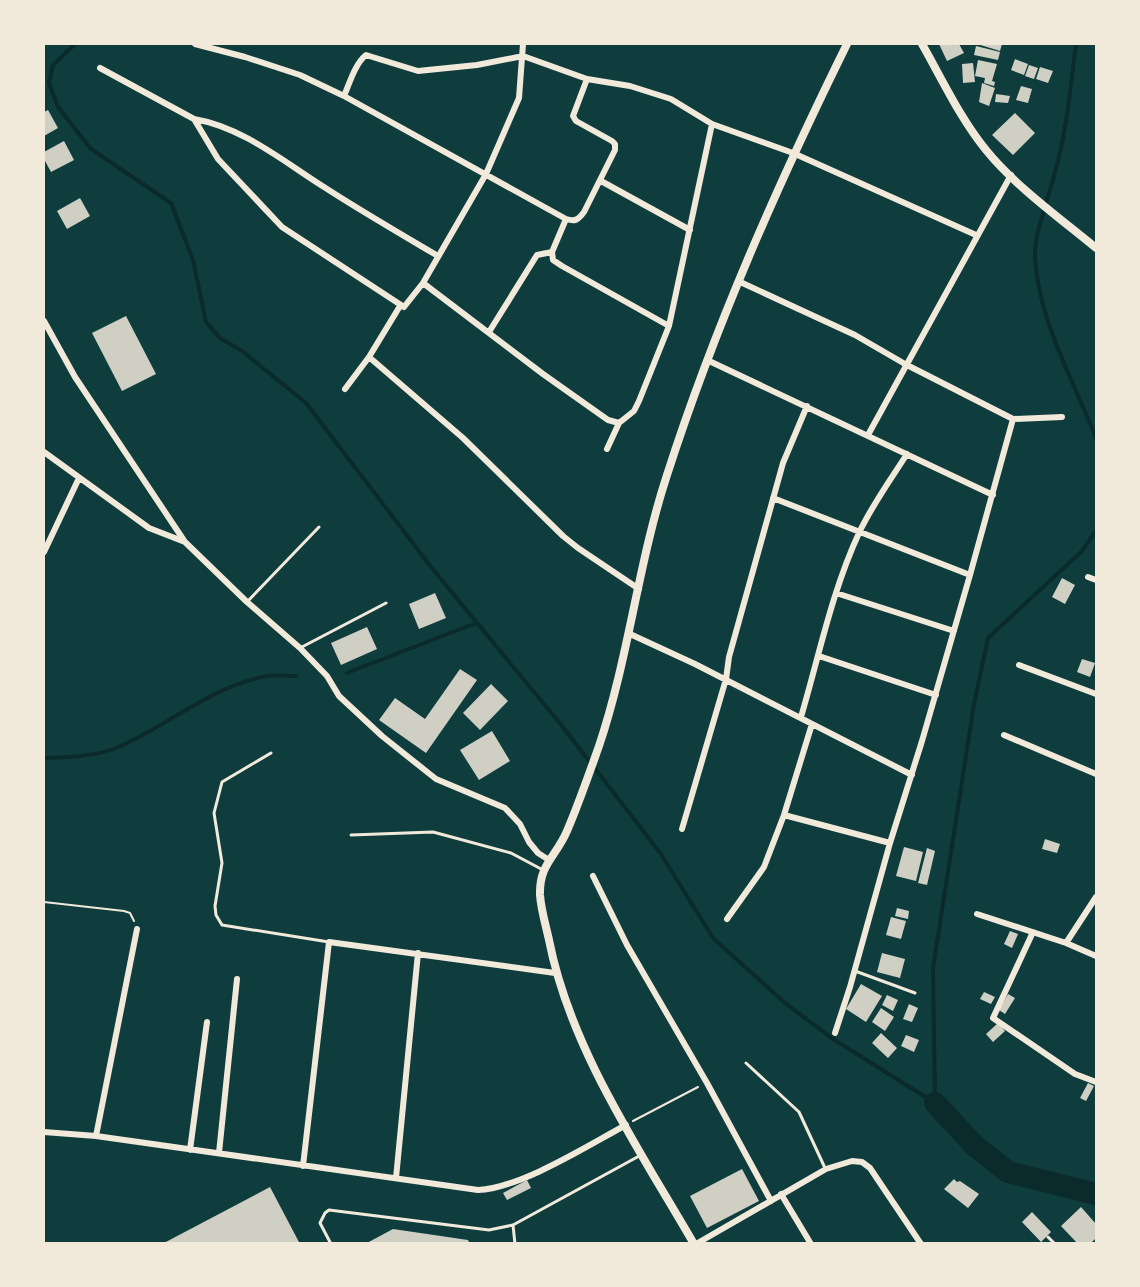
<svg xmlns="http://www.w3.org/2000/svg" width="1140" height="1287" font-family="'Archivo Narrow',sans-serif">
<style>
.lines{fill:none;stroke-linecap:round;stroke-linejoin:round}
.stream{stroke:#0a2a2b;stroke-width:4}
.river{stroke:#0a2a2b;stroke-width:22}
.building{fill:#cfcfc3}
.path{stroke:#f1e9da;stroke-width:2}
.service{stroke:#f1e9da;stroke-width:3}
.minor{stroke:#f1e9da;stroke-width:6}
.tertiary{stroke:#f1e9da;stroke-width:8}
</style>
<rect width="100%" height="100%" fill="#0f3d3e"/>
<g class="lines">
<path class="stream" d="M75,44L53,65L49,83L58,107L91,149L171,203L193,260L206,322L220,338L242,351L306,403L431,567L562,726L661,854L713,938L785,1003L833,1039L935,1103
M1076,44C1072,75 1069,107 1063,138C1059,159 1053,180 1047,200C1042,219 1034,237 1035,258C1039,322 1073,379 1096,438
M347,673L476,623
M44,758C67,757 94,757 116,748C167,727 212,685 268,676C277,675 287,676 296,676
M935,1103L933,968L974,704L988,638L1081,552L1096,531"/>
<path class="river" d="M935,1103L975,1146L1008,1172L1096,1194"/>
</g>
<path class="building" d="M939,44H959L964,53L947,61Z
M977,44H1002L1000,51Z
M976,46L1000,52L998,60L974,55Z
M1015,59L1028,64L1024,75L1011,70Z
M978,60L997,64L992,81L995,82L994,86L984,83L985,78L975,76Z
M973,63L975,82L963,83L962,64Z
M1029,65L1038,68L1034,79L1025,76Z
M1040,67L1053,71L1048,83L1036,79Z
M982,83L995,88L989,106L979,102Z
M1021,86L1032,89L1028,103L1016,100Z
M996,94L1010,96L1008,103L995,102Z
M48,110L58,128L44,136V112Z
M1015,113L1035,133L1013,155L992,135Z
M64,141L74,160L51,172L44,159V152Z
M80,198L90,216L67,229L57,211Z
M126,316L156,374L122,391L92,333Z
M1062,578L1075,585L1065,604L1052,597Z
M435,593L446,618L419,629L409,604Z
M367,627L377,649L341,665L331,643Z
M1082,659L1095,663L1090,677L1077,672Z
M460,669L477,680L426,753L379,720L395,698L425,719Z
M491,684L508,701L480,730L463,713Z
M492,731L510,761L479,780L460,750Z
M1045,839L1060,844L1057,853L1042,849Z
M904,847L923,852L916,881L896,876Z
M927,848L935,851L927,885L918,883Z
M897,908L909,911L908,919L895,916Z
M891,917L906,921L901,939L886,935Z
M1010,931L1018,934L1012,948L1004,944Z
M882,953L905,959L900,978L877,972Z
M861,984L882,996L866,1022L846,1009Z
M984,992L995,997L991,1004L980,999Z
M1008,994L1015,998L1005,1014L999,1010Z
M887,995L898,1000L893,1011L882,1005Z
M909,1004L918,1008L912,1022L903,1019Z
M881,1008L894,1017L885,1031L872,1022Z
M998,1023L1005,1031L993,1042L986,1034Z
M881,1033L897,1048L888,1058L872,1043Z
M906,1035L919,1040L914,1052L901,1046Z
M1088,1083L1094,1086L1086,1101L1080,1098Z
M742,1169L759,1201L707,1228L690,1196Z
M954,1179L957,1182L960,1181L979,1194L968,1208L944,1189Z
M527,1180L531,1188L507,1200L503,1193Z
M270,1187L300,1244H162Z
M1081,1207L1096,1224V1238L1090,1244H1078L1061,1226Z
M1032,1212L1051,1232L1041,1242L1022,1222Z
M393,1229L468,1240L470,1244H365Z"/>
<g class="lines">
<path class="path" d="M44,902L124,911L130,913L134,921
M633,1121L698,1087"/>
<path class="service" d="M247,602L319,527
M300,648L386,603
M271,753L222,782L214,813L222,863L215,906L216,915L222,925L329,942
M351,835L433,832L511,853L543,870
M855,971L915,993
M746,1063L799,1112L825,1168
M513,1225L515,1244
M1048,1237L1055,1244
M331,1244L320,1223L325,1213L329,1210L489,1230L513,1225L641,1155"/>
<path class="minor" d="M195,44L245,57L300,75L344,96L566,219C575,222 578,220 584,212L615,150V144L612,141L576,121L573,116L587,79
M100,68L194,119C242,127 283,161 324,187C361,211 399,233 438,256
M344,96C350,82 355,64 366,55L418,71L477,65L523,56L587,79L630,86L671,99L712,124L793,153L976,235
M194,119L218,159L282,227L404,307L423,283L486,174L519,98L523,44
M601,181L690,230
M566,219L552,252L553,260L562,266L669,326
M738,281L855,335L905,364L1013,419L1062,417
M423,283L543,374L608,420L619,423
M400,306L369,357L463,438L563,536L578,548L639,589
M44,321L75,377L185,542L247,602L300,648L327,676L339,696L382,736L436,779L505,808L520,824L529,842L538,853L549,860
M489,332L537,255L552,252
M707,360L993,495
M345,389L369,357
M868,435L1011,175
M607,449L619,423L634,411L639,401L669,326L712,124
M44,452L149,528L185,542
M773,498L970,575
M44,552L79,478
M1088,577L1096,580
M836,593L954,631
M630,634L695,664L912,775
M819,656L936,695
M1019,665L1096,694
M801,717C819,656 832,591 859,533C872,505 891,479 907,454
M1004,735L1096,774
M784,815L890,843
M682,829L726,679L729,657L783,463L807,406
M593,876L627,945L707,1083L771,1201
M977,914L1066,943L1096,956
M727,919L764,867L784,815L812,724
M1033,932L993,1018L1075,1074L1096,1082
M1066,943L1096,897
M835,1033L850,987L890,843L922,741L970,575L1013,419
M44,1132L96,1136L478,1190C521,1188 587,1146 626,1125
M96,1136L137,929
M190,1150L207,1022
M219,1153L237,979
M303,1166L329,942L555,973
M396,1178L418,953
M781,1194L811,1244
M696,1244L826,1169L852,1161L862,1162L870,1168L921,1244"/>
<path class="tertiary" d="M922,44C942,79 960,118 986,150C1015,186 1061,219 1096,248
M694,1244C639,1149 570,1048 549,940C546,926 541,910 540,895C539,864 556,857 567,831C579,803 589,774 599,746C629,657 638,563 667,475C715,326 778,184 847,44"/>
</g>
<rect width="1140" height="1287" fill="none" stroke="#f1e9da" stroke-width="90"/>
</svg>
